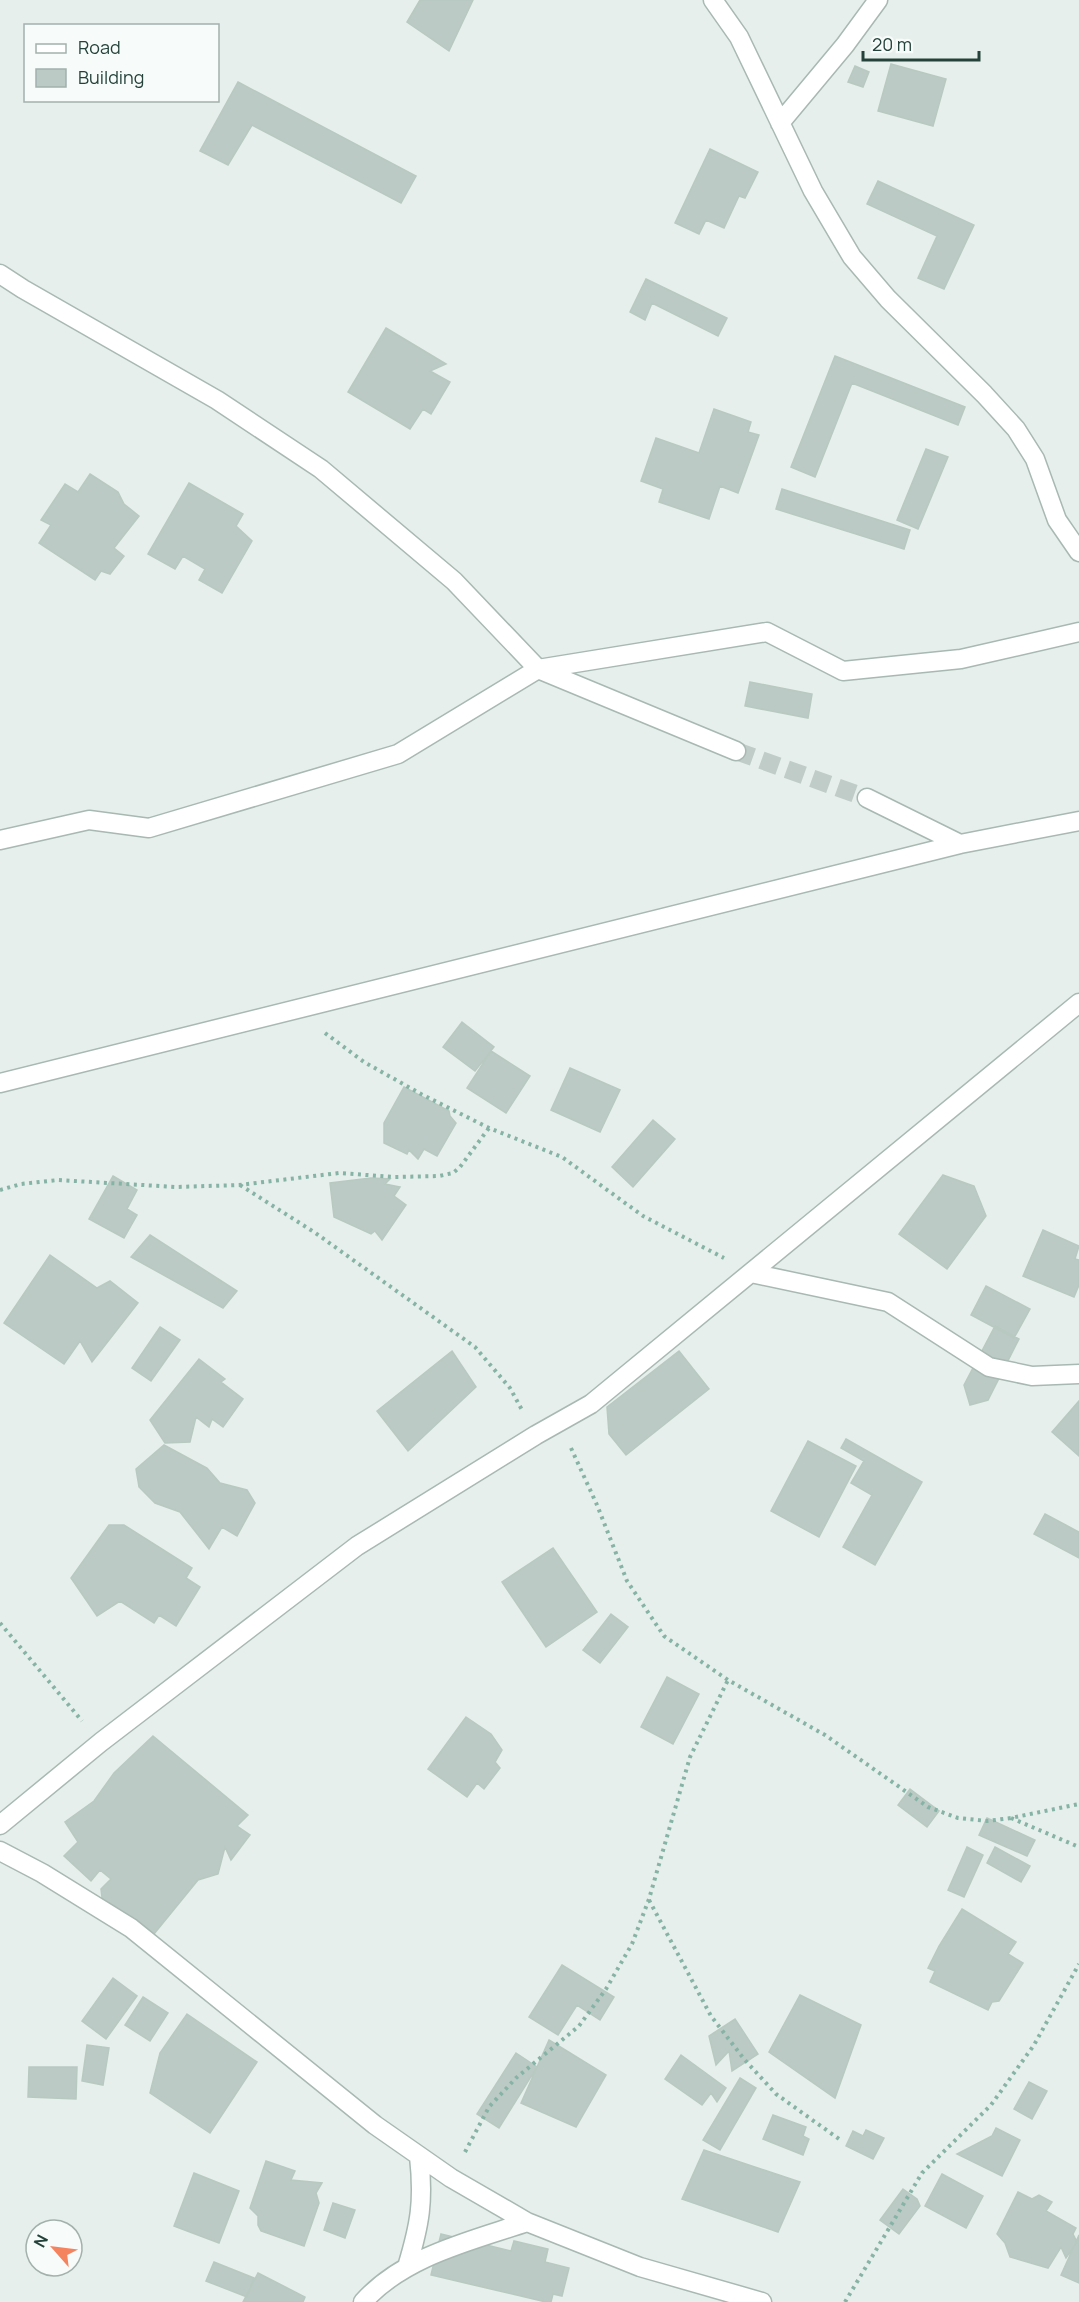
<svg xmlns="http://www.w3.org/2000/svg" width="1079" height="2302" font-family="Manrope,sans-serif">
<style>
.building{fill:#bbcac4;stroke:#b8c9c2;stroke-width:1.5}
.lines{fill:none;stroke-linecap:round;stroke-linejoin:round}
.street-tunnel{stroke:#bfccc8;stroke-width:18;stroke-dasharray:18 9;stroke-linecap:butt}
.street-casing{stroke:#a8b8b2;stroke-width:21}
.path{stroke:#86b3a5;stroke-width:4;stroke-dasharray:3 4.5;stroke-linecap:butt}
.street{stroke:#fff;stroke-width:18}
</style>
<rect width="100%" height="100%" fill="#e6efeb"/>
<path class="building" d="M420,0H473L449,51L407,22Z
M891,64L946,79L933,126L878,111Z
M855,66L869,72L863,87L848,82Z
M238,82L416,176L401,203L252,125L228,165L200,151Z
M710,149L758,172L745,198L739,196L724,228L706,220L699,234L675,223Z
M878,181L974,225L944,289L918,278L937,236L867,204Z
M646,279L727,318L718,336L652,303L645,320L630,312Z
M386,328L446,364L430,371L450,382L431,414L423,409L410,429L348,392Z
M835,356L965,407L958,425L852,383L815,477L791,467Z
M714,409L751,422L748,432L759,435L738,493L720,486L709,519L659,502L663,489L641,481L656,438L699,453Z
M926,449L948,457L918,529L897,520Z
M90,474L118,492L124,504L139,516L114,548L124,556L110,574L101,571L95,580L39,543L51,525L41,520L65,484L78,492Z
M189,483L243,514L236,526L252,541L222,593L199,580L205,569L183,556L175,569L148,554Z
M782,489L910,530L904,549L776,509Z
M750,682L812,694L808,718L745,706Z
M462,1022L494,1047L475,1071L443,1047Z
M491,1051L530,1076L506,1113L467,1088Z
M570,1068L620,1090L600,1132L551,1110Z
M404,1087L449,1111L450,1116L456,1123L437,1156L424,1149L418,1159L409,1150L407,1154L384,1143V1123Z
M653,1120L675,1139L633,1187L612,1167Z
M943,1175L974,1186L986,1216L947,1269L899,1234Z
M113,1176L137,1190L127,1209L137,1215L124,1238L89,1219Z
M371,1178L390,1179L385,1184L400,1187L394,1196L406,1205L382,1240L375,1231L371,1234L334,1217L330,1183Z
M1043,1230L1079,1246L1075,1259L1079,1260V1285L1074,1297L1023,1276Z
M150,1235L237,1291L223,1308L131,1257Z
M50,1255L97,1288L110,1281L138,1303L92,1362L80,1341L64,1364L4,1323Z
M986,1286L1030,1309L1014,1338L971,1315Z
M995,1326L1019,1339L988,1400L970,1405L964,1385Z
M160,1327L180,1340L151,1381L132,1368Z
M452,1351L476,1387L408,1451L377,1411Z
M679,1351L709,1389L626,1455L609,1434L607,1407Z
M199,1359L225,1379L221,1382L243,1399L223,1427L212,1419L209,1427L196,1417L190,1442L165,1443L150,1420Z
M1079,1401V1456L1052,1432Z
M846,1439L922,1482L875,1565L843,1547L872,1495L851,1483L864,1461L841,1448Z
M808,1441L856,1466L819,1537L771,1511Z
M164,1445L207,1468L220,1483L247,1490L255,1503L237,1536L222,1527L209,1549L180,1512L155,1503L139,1487L136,1469Z
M1045,1514L1079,1532V1558L1034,1534Z
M109,1525H124L192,1568L186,1578L200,1587L176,1626L159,1615L154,1623L120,1601L97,1616L71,1578Z
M553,1548L597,1612L546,1647L502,1582Z
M611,1614L628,1627L600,1663L583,1650Z
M667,1677L699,1694L673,1744L641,1727Z
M466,1717L491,1734L502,1750L495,1762L500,1768L484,1789L477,1783L467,1797L428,1769Z
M153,1736L248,1815L237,1826L250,1835L231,1860L225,1847L218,1874L198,1880L150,1939L114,1905L103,1906L101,1889L111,1879L100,1870L91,1881L64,1856L78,1842L65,1822L94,1801L114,1773Z
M910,1789L939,1811L927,1827L898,1805Z
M987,1818L1035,1840L1027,1856L979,1835Z
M967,1847L983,1855L964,1897L948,1890Z
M995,1847L1030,1866L1021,1882L987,1863Z
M962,1909L1016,1942L1008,1954L1023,1963L999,2001L992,2002L988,2010L930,1982L935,1971L928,1968L939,1946Z
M562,1965L614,1997L600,2020L577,2005L558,2035L529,2017Z
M113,1978L137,1996L106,2039L82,2021Z
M800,1995L861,2025L835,2098L769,2052Z
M143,1997L168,2013L150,2041L125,2025Z
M187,2014L257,2062L210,2133L150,2093L160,2053Z
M735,2019L758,2054L732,2071L729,2051L716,2065L709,2036Z
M549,2040L606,2075L576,2127L521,2103Z
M87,2045L109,2048L103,2085L82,2081Z
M516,2053L537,2067L499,2128L477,2114Z
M681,2055L726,2088L717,2102L711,2093L702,2105L665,2079Z
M29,2067H77L76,2099L28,2097Z
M740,2078L756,2088L720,2150L703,2140Z
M1029,2082L1047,2091L1032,2119L1014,2109Z
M773,2115L806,2127L803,2136L809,2139L803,2155L763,2139Z
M996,2128L1020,2140L1002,2176L957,2154L992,2136Z
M866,2130L884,2138L873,2159L846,2146L853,2131L863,2136Z
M704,2150L800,2182L778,2232L682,2199Z
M266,2161L295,2171L291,2180L322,2183L316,2193L319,2203L304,2246L261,2231L258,2225V2216L250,2208Z
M194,2173L239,2191L219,2243L174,2226Z
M942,2174L983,2196L966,2228L925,2206Z
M903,2189L917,2199L920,2206L899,2234L880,2220Z
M1018,2192L1032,2199L1039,2195L1052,2202L1046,2211L1076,2228L1073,2234L1077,2242L1066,2258L1061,2247L1048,2268L1010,2257L1005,2243L997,2234Z
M333,2203L355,2210L345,2238L324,2230Z
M441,2234L511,2251L514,2241L548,2249L545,2262L569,2268L562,2296L553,2294L551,2302H546L431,2275Z
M1079,2235V2283L1061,2275Z
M214,2262L254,2278L247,2297L206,2281Z
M258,2273L305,2297L303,2302H243Z"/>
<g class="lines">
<path class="street-tunnel" d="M736,751L867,798"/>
<g class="street-casing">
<path id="street" d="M713,0L739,37L813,191L852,257L888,299L984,394L1016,429L1035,459L1057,520L1079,552
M780,123L845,45L878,0
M0,274L23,289L217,400L321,469L454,581L538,669L736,751
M867,798L960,844
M0,840L89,820L149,828L398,754L538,669L767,632L843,671L961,659L1079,632
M0,1083L960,844L1079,821
M751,1273L888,1302L989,1367L1032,1376L1079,1374
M0,1825L101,1742L357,1546L536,1435L591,1404L1079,1003
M0,1851L42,1873L131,1928L375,2125L451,2178L527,2222L640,2267L762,2302
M407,2267C420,2224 424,2201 419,2156
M363,2302C404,2256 471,2241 527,2222"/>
</g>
<path class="path" d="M325,1033L364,1062L421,1094L489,1128L562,1157L643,1216L724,1258
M240,1185L314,1232L475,1347L510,1388L522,1410
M0,1190L21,1184L58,1180L176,1187L239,1185L339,1173L395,1177L439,1176L453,1173L460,1167L489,1128
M571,1448L597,1505L627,1581L664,1636L728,1680L825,1735L928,1807L958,1818L987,1821L1011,1818L1079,1804
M0,1623L82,1721
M1011,1818L1079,1847
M649,1900L711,2016L744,2059L776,2094L839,2139
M465,2152L489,2107L516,2078L579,2026L606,1989L632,1944L649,1899L690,1757L728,1680
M845,2302L922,2173L991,2105L1034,2045L1079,1964"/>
<use href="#street" class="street"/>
</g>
<rect x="24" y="24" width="195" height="78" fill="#f7fbf9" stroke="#a3b1ad" stroke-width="1.5"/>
<rect x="36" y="44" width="30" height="9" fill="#ffffff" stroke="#a3b1ad" stroke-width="1.5"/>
<text x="78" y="54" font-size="18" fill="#24423a">Road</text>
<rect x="36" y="69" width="30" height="18" fill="#bbcac4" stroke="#a3b1ad" stroke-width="1.5"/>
<text x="78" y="84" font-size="18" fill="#24423a">Building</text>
<g transform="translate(54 2248) rotate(298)"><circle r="28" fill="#f7fbf9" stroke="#a3b1ad" stroke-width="1.5"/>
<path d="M0-4.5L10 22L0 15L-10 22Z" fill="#f4845f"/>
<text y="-9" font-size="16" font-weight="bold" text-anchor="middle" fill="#24423a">N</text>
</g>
<path d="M863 51v9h116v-9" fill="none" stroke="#24423a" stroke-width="3"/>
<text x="872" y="51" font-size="18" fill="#24423a" stroke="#f7fbf9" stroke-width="4.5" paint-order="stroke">20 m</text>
</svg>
